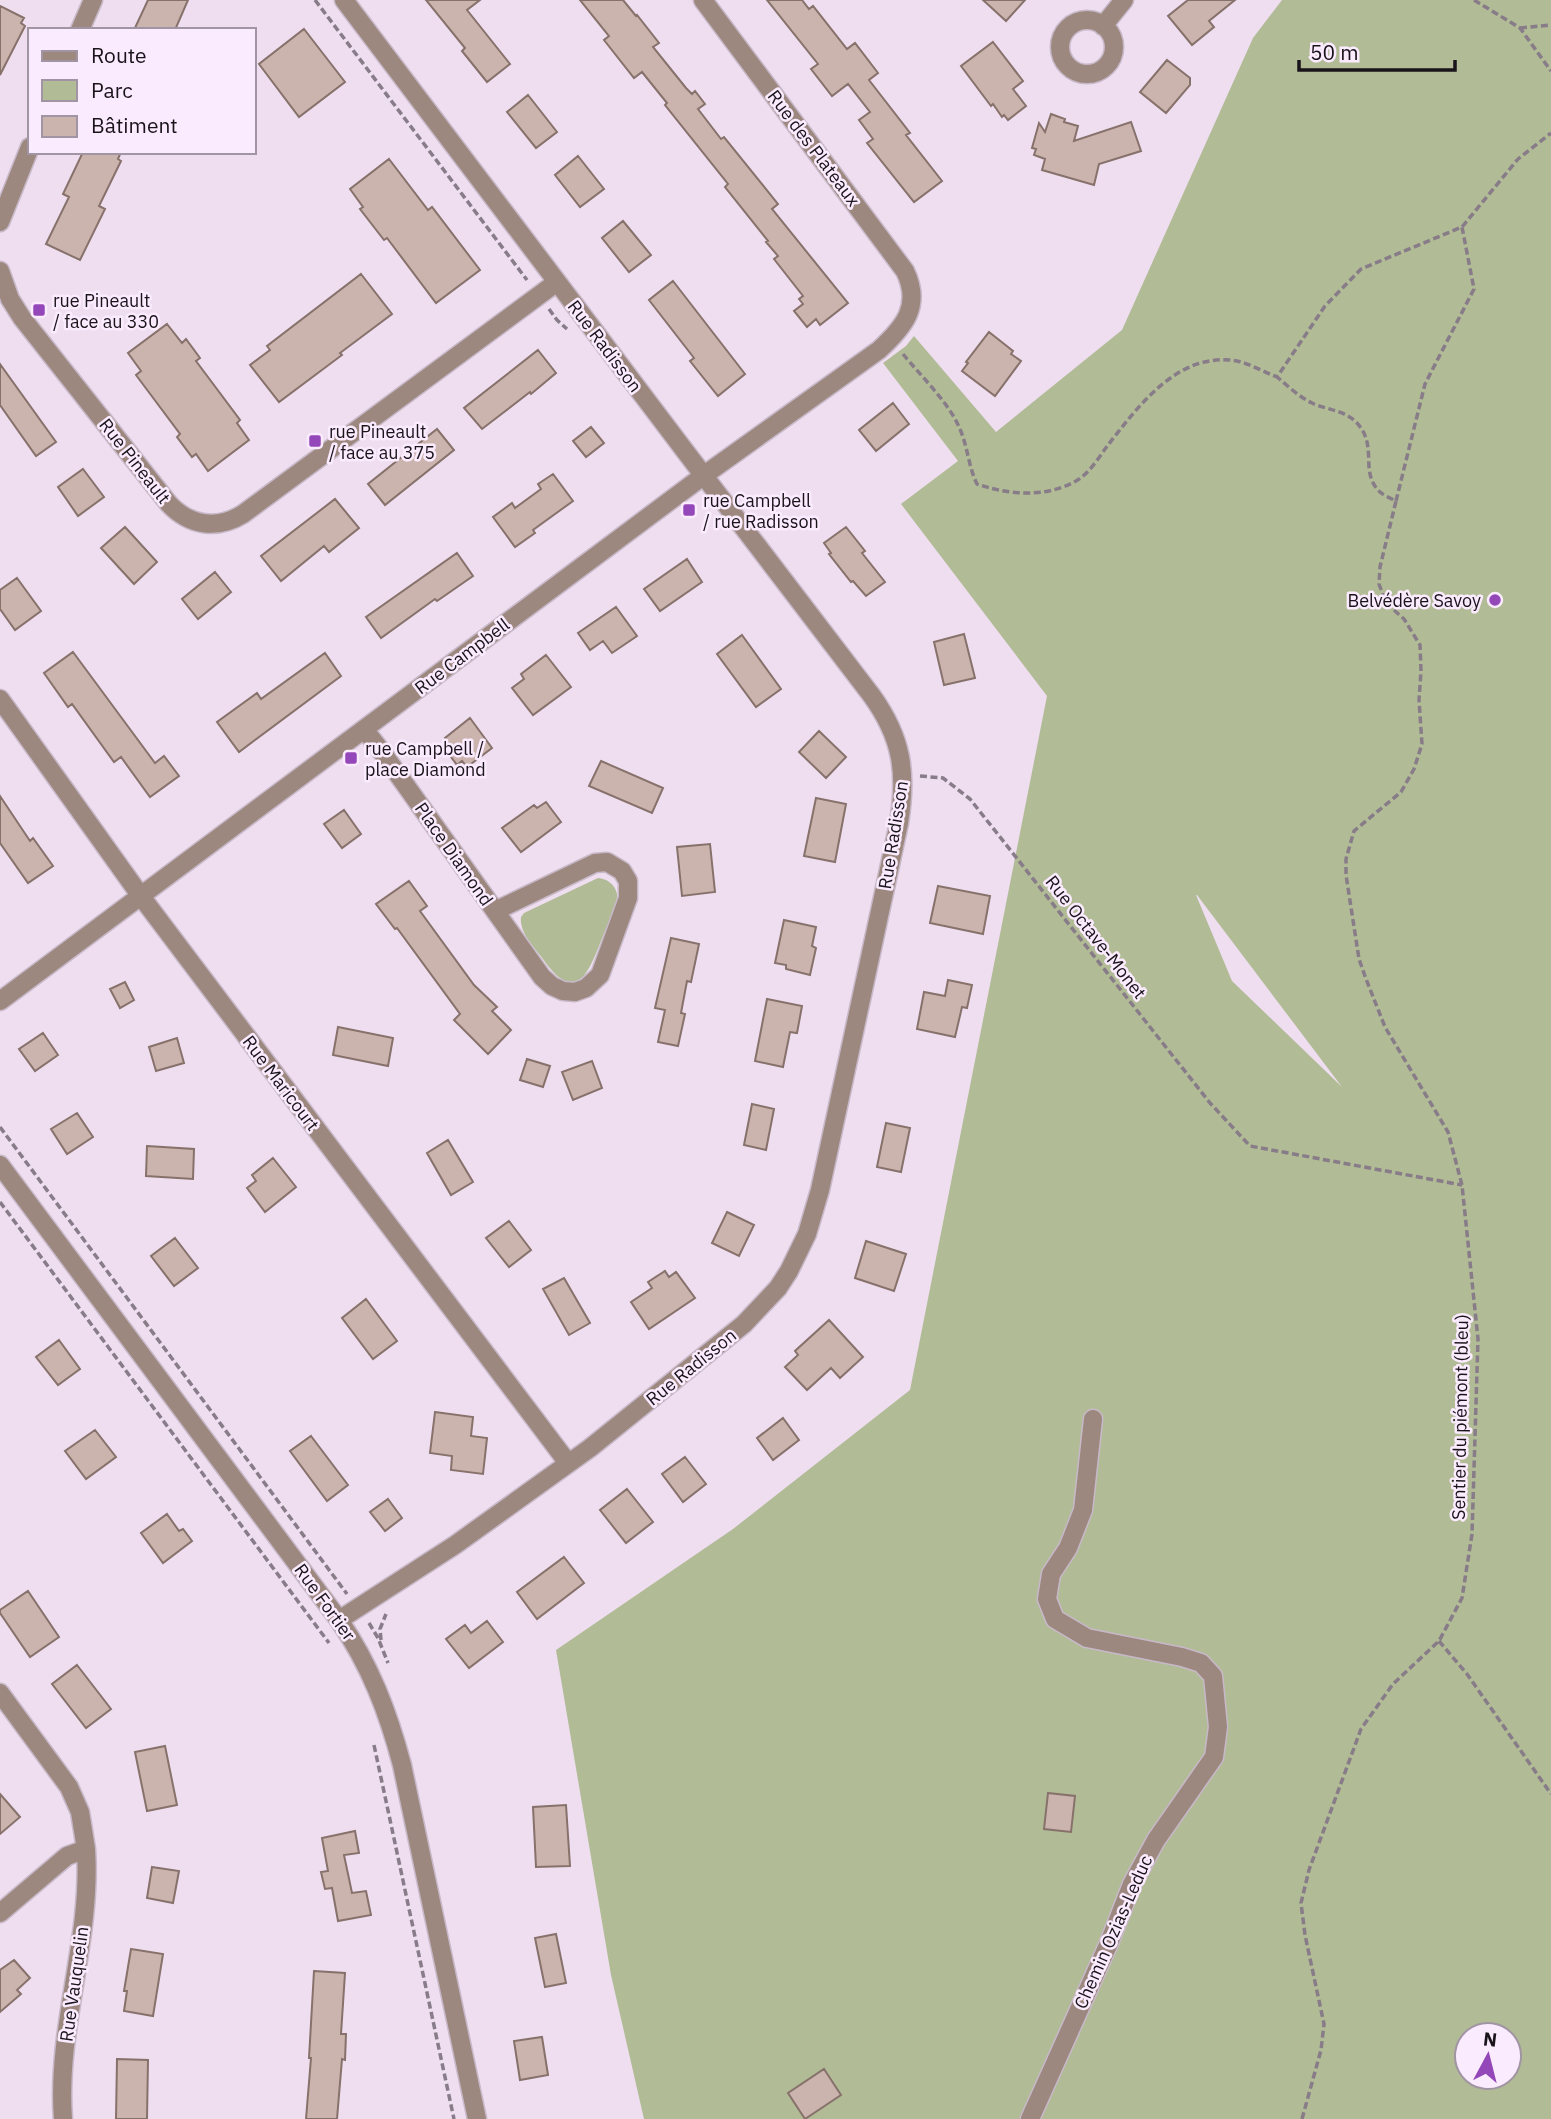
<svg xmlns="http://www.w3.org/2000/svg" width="1551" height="2119" font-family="'IBM Plex Sans',sans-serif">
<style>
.green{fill:#b1bb96;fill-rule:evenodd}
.building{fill:#ccb4ae;stroke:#87716b;stroke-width:2}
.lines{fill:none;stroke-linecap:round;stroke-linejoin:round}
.minor-casing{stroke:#c8b9c9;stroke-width:21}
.path{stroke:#877c88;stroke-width:3.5;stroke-dasharray:7 3.5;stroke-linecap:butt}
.minor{stroke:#9d8880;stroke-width:18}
.poi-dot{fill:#9447b8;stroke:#fbebfe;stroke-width:2.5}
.labels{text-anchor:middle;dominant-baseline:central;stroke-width:5;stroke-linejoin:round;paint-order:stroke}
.street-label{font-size:18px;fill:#19131a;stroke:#fbebfe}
.poi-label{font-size:18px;fill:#19131a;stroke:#fbebfe;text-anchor:start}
</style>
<rect width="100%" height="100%" fill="#eedef0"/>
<path class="green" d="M1282,0H1551V2119H644L611,1975L556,1650L733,1529L910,1390L1047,696L901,504L958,461L883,363L906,346L914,336L996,432L1122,330L1253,38ZM1196,895H1197L1342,1087L1232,981ZM1467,2035H1509V2077H1467Z
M598,878C607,879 615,884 617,894C618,907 608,924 603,936C589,971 577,1008 543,959C534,947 519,932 521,917L524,913Z"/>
<path class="building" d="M148,0H188L175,30H134Z
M426,0H480L467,10L510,64L487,82L462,51L465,48Z
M580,0H623L636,16L637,15L659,43L653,47L686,88L692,94L695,91L705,104L698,109L721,139L724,137L778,204L772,209L848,303L820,325L816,319L807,327L794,311L803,304L799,299L803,296L774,259L778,256L766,242L768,241L725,187L728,184L665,105L667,103L642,72L634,78L604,40L609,36Z
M767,0H802L809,9L813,6L847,49L855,43L878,73L869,80L910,133L906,135L942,181L914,202L867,143L873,139L859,120L870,112L848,84L832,96L811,69L818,64Z
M983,0H1025L1006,21Z
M1188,0H1235L1209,21L1214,27L1192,45L1168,16Z
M0,6L24,18L21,23L25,26L0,75Z
M304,29L345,82L299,117L259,64Z
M993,42L1023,81L1013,89L1026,106L1008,120L1004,115L1002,117L993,104L991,106L961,66Z
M1167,60L1190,78V85L1166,113L1140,92Z
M528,95L557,132L536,148L507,112Z
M1051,114L1065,119L1064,122L1078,126L1074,141L1131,122L1141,151L1099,164L1094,185L1042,170L1045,159L1034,155L1036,149L1032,148L1039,123L1045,132Z
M83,152H121L118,159L121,161L99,206L105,209L80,260L46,244L69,197L63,194Z
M578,156L604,189L580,207L555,175Z
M389,159L428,210L432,207L480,270L436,303L387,238L384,240L360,209L363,207L350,189Z
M623,221L651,255L629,272L602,238Z
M361,274L392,314L340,353L342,355L279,402L250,365L270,350L267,346Z
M673,281L745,374L718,396L690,361L694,358L649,300Z
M167,324L182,343L186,339L200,358L196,361L240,420L237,423L249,440L208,471L196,454L192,457L177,437L180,434L136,375L141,371L128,353Z
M989,332L1013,351L1011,354L1021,361L995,396L962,371L968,363L966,362Z
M538,350L556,373L531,394L530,392L482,429L464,408Z
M0,364L56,442L36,456L0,405Z
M893,403L909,424L876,451L859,430Z
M591,427L604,443L586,457L573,441Z
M437,429L454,450L385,505L368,484Z
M83,469L104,497L78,516L58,487Z
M553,474L573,501L533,530L535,533L515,547L493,517L512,503L515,508L541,489L538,484Z
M335,499L359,528L329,552L324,546L281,581L261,556Z
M125,527L157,562L134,584L101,548Z
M846,527L865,551L862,553L885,582L866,596L853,581L851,582L829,554L831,553L824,543Z
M457,553L473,576L437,601L435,599L381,638L366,617Z
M687,559L702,582L660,611L644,589Z
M215,572L231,592L198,619L182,599Z
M17,578L41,611L15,630L0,609V590Z
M616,607L637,636L612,653L603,641L590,650L578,633Z
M964,634L975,678L944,685L934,642Z
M742,635L781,689L756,707L717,654Z
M73,652L155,763L164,756L179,776L150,797L121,757L114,762L72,704L68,707L44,673Z
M325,653L341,676L239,752L217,722L257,693L261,699Z
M546,655L571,687L533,715L512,688L524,679L521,674Z
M470,718L492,748L467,767L462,761L457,765L445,749L450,745L445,738Z
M819,731L846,757L826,778L799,752Z
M601,761L663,788L652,813L589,786Z
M0,796L30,841L33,838L53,866L28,883L0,843Z
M816,798L846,804L835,862L804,856Z
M546,802L561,822L521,852L502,828L534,805L537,808Z
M344,810L361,834L342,848L324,824Z
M710,844L715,892L682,896L677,847Z
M409,881L427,906L420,911L474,985L497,1007L492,1011L511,1030L488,1054L454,1020L460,1014L397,928L395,929L376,904Z
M938,886L990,896L983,934L930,923Z
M784,920L816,927L812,946L816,948L810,975L786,969V965L775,963Z
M671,938L699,944L691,982L687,981L681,1013L685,1014L678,1046L658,1042L665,1010L655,1008Z
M948,980L972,985L967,1008L962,1007L955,1037L917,1029L924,992L945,996Z
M125,982L134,1000L120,1008L110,989Z
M767,999L802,1006L797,1033L790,1032L783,1067L755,1061Z
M338,1027L393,1038L388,1066L333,1055Z
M43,1033L58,1055L35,1071L19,1049Z
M177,1038L184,1063L156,1071L149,1047Z
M527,1059L550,1066L543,1087L520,1080Z
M592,1061L602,1088L573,1100L562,1072Z
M752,1104L774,1109L766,1150L744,1145Z
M77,1113L93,1137L67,1154L51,1129Z
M886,1123L910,1128L901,1172L877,1167Z
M448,1140L473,1182L451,1195L427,1153Z
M147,1146L194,1149L193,1179L146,1176Z
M273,1158L296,1187L265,1212L247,1188L256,1181L252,1175Z
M727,1212L754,1225L739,1256L712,1243Z
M509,1221L531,1250L509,1267L486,1238Z
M175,1238L198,1268L174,1286L151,1256Z
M866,1241L906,1254L894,1291L855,1278Z
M665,1271L669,1277L676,1272L695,1298L649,1329L631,1302L652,1288L648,1282Z
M564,1278L590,1323L569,1335L543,1289Z
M366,1299L397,1341L373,1359L342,1318Z
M829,1320L863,1357L840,1378L831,1368L807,1390L785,1367L798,1355L795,1351Z
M59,1340L80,1369L58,1385L36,1357Z
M435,1412L473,1417L471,1436L487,1438L483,1474L451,1470L452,1456L430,1453Z
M783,1418L799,1440L773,1460L757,1438Z
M95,1430L116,1457L86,1479L65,1451Z
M311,1436L348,1485L327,1501L290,1451Z
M685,1457L706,1484L683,1502L662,1474Z
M627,1489L653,1522L626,1543L600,1510Z
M388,1499L402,1518L385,1531L370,1512Z
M167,1514L179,1531L183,1529L192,1541L163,1563L141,1533Z
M564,1557L584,1583L537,1619L517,1592Z
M28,1591L59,1637L30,1657L0,1613V1610Z
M487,1621L503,1642L469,1668L446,1639L465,1625L471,1633Z
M77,1665L111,1709L86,1728L52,1684Z
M165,1746L177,1805L147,1811L135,1752Z
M1048,1793L1075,1796L1071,1832L1044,1829Z
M0,1794L20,1817L0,1834Z
M566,1805L570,1866L536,1867L533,1807Z
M355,1831L359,1853L344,1855L352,1893L366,1891L371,1915L338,1921L332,1888L325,1889L321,1872L328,1871L322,1838Z
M152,1867L179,1871L173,1903L147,1898Z
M556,1934L566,1983L545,1987L535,1938Z
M131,1949L163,1954L153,2016L124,2011L127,1991H124Z
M14,1960L30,1978L17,1990L21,1994L0,2012V1970Z
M314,1971L345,1973L341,2034H346L345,2060L342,2059L337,2119H306L311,2058H309Z
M542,2037L548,2075L520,2080L514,2041Z
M117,2059L148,2060L147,2119H116Z
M824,2069L841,2095L805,2119L788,2093Z"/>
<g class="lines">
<g class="minor-casing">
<path id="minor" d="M1060 47a27 27 0 1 1 54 0a27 27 0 1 1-54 0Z
M1103,26L1124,0
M80,30L93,0
M0,222L30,147
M0,271L10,299L22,318L169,504C190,526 217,530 243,514L557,282
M0,699L140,895L568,1463
M364,729L382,752L542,977L552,986L563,991L575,992L586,988L600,975L628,898V881L622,871L607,862L595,863L495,911
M0,1001L703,476L879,350C904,327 922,306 905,271L703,0
M0,1165L339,1620C370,1665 388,1712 402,1765L477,2119
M339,1620L455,1545L590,1448L744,1324L778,1288L789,1271L807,1234L820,1190L899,823C907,772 902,738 872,696L685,451L344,0
M0,1693L69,1787L80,1812L86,1849L67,1856L0,1913
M63,2119C56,2028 92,1940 86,1849
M1030,2119L1109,1943L1132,1884L1156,1840L1214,1757L1218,1727L1213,1676L1201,1663L1182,1657L1087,1638L1055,1619L1047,1599L1051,1574L1068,1548L1083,1510L1093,1419"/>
</g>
<path class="path" d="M315,0L527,280
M1474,0L1520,28L1551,71
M1520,28L1551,25
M549,309L557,320L567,329
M903,354C920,375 949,403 959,427C968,446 968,466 977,484C1008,495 1046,498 1076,481C1090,473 1099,457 1108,445C1140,404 1179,351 1237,361C1250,364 1264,372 1277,377
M1396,501L1425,384L1474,289L1462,227
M920,776L943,778L970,799L1210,1103L1250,1146L1462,1185
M0,1127L347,1594
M0,1202L329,1643
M369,1623L378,1638L388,1663
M381,1640L380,1629L386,1614
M1439,1641L1467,1674L1551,1794
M374,1745L454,2119
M1302,2119L1321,2050L1324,2024L1305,1935L1301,1903L1309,1870L1361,1729L1393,1684L1439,1641L1462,1598L1472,1534L1478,1339L1462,1185L1448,1132L1385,1027L1366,979L1359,959L1346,875V859L1354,831L1401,792L1414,769L1422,744L1419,700L1421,671L1420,645L1404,619L1386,603L1379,584L1380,567L1396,501C1390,498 1382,495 1378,490C1360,470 1378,446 1357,423C1345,410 1327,410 1312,403C1299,397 1288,386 1277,377L1325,306L1361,269L1462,227L1518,159L1551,133"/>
<use href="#minor" class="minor"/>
</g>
<g class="poi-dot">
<rect x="32" y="303" width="14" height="14" rx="3.5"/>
<rect x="308" y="434" width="14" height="14" rx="3.5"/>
<rect x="682" y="503" width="14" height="14" rx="3.5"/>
<circle cx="1495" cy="600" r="7"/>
<rect x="344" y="751" width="14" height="14" rx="3.5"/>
</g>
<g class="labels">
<g class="street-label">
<text transform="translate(814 148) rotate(53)">Rue des Plateaux</text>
<text transform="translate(605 346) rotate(53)">Rue Radisson</text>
<text transform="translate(135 461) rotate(52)">Rue Pineault</text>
<text transform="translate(462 656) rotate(-37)">Rue Campbell</text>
<text transform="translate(893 835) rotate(-81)">Rue Radisson</text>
<text transform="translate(454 854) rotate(55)">Place Diamond</text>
<text transform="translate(1096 937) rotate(52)">Rue Octave-Monet</text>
<text transform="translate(281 1083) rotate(53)">Rue Maricourt</text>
<text transform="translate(691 1367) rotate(-39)">Rue Radisson</text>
<text transform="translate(1460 1417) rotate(-89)">Sentier du piémont (bleu)</text>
<text transform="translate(325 1602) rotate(54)">Rue Fortier</text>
<text transform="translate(1113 1932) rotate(-66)">Chemin Ozias-Leduc</text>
<text transform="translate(74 1984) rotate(-82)">Rue Vauquelin</text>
</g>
<g class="poi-label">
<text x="53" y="300">rue Pineault<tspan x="53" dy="21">/ face au 330</tspan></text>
<text x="329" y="431">rue Pineault<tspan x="329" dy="21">/ face au 375</tspan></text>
<text x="703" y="500">rue Campbell<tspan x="703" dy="21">/ rue Radisson</tspan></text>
<text x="1481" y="600" text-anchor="end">Belvédère Savoy</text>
<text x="365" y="748">rue Campbell /<tspan x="365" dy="21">place Diamond</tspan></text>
</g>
</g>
<rect x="28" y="28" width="228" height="126" fill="#fbebfe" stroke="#a195a3" stroke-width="2"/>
<rect x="42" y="51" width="35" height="10" fill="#9d8880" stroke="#a195a3" stroke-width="2"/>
<text x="91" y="63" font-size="21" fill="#19131a">Route</text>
<rect x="42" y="80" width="35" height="21" fill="#b1bb96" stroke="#a195a3" stroke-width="2"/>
<text x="91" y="98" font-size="21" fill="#19131a">Parc</text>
<rect x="42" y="116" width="35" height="21" fill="#ccb4ae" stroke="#a195a3" stroke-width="2"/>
<text x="91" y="133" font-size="21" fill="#19131a">Bâtiment</text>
<g transform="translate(1488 2056) rotate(7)"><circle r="33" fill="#fbebfe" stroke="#a195a3" stroke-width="2"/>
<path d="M0-5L12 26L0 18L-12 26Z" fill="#9447b8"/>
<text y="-10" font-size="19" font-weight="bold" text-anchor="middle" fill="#19131a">N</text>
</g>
<path d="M1299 60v10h156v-10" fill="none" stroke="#19131a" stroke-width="3.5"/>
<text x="1310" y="60" font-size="21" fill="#19131a" stroke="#fbebfe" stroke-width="5" paint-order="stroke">50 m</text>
</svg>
